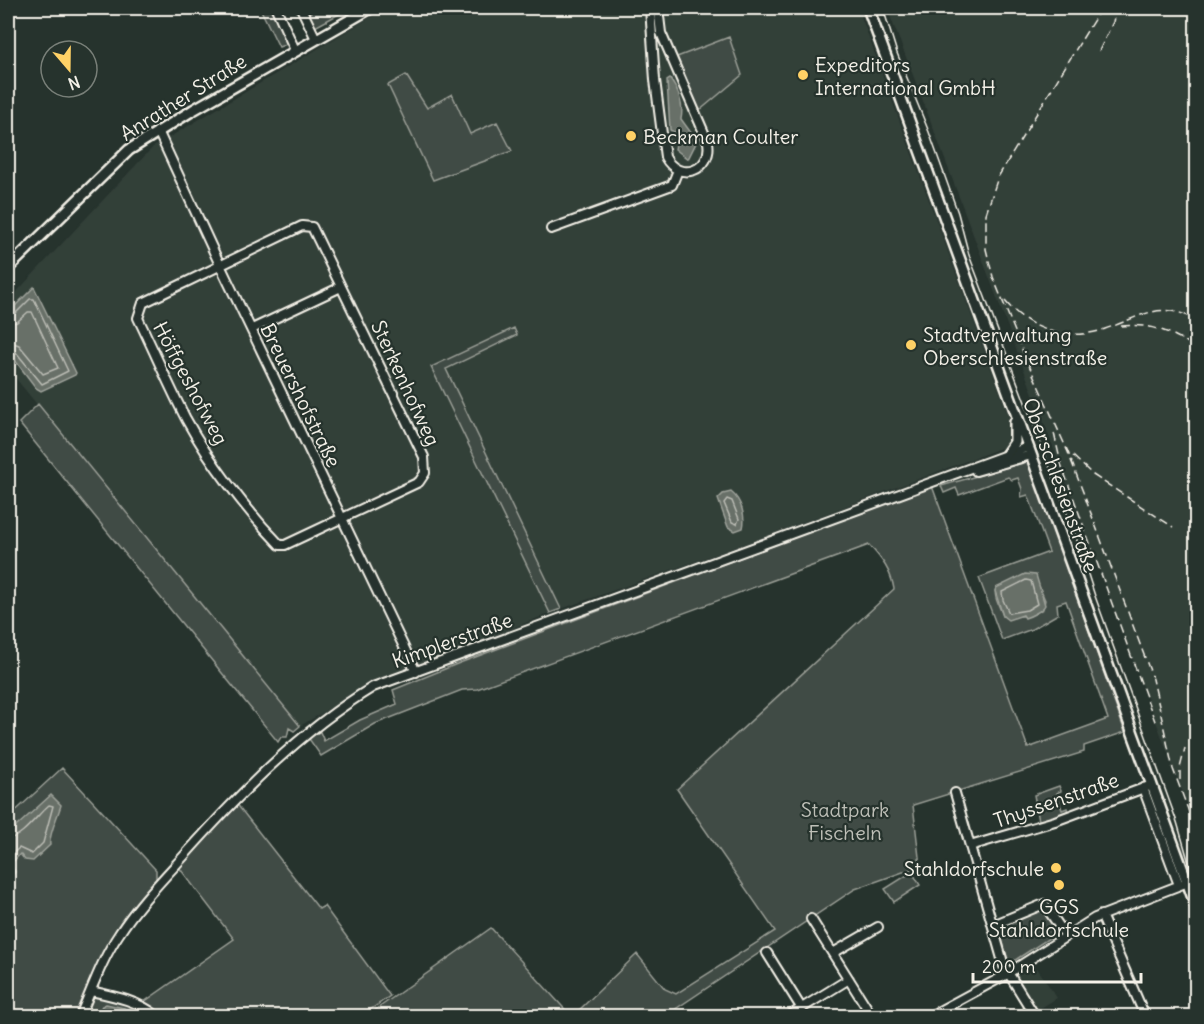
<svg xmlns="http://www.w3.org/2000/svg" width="1204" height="1024" font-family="Delius,sans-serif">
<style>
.built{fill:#333f39;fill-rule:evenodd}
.green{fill:#414b45;stroke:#9a9e96;stroke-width:1.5;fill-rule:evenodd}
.water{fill:#676f68;stroke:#9fa39b;stroke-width:1.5}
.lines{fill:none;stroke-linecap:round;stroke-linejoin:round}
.shore{stroke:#bcbdb5;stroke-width:1.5}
.minor-casing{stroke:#f4f1e8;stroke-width:12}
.major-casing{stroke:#f4f1e8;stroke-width:14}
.minor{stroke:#26332d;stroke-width:8}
.major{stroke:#26332d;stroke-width:9}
.tram{stroke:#f4f1e8;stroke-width:1.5}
.rail{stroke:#f4f1e8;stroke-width:1.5;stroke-dasharray:9 4.5;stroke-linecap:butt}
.poi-dot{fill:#ffd166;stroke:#26332d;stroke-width:2}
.labels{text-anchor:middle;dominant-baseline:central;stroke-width:4.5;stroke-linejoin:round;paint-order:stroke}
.poi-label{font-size:20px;fill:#f4f1e8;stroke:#26332d;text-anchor:start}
.street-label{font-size:20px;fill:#f4f1e8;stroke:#26332d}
.park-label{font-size:20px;fill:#bebfb7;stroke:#26332d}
</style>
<rect width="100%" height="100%" fill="#26332d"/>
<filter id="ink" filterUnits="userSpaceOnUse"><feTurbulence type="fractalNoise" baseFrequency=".0167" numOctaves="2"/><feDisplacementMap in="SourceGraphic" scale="12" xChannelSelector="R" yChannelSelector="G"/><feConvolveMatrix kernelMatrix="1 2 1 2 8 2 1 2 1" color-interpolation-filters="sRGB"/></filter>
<g filter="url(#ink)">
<path class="built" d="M386,8H858L1012,425L1009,445L759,539L561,609L446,369L506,331L431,367L550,613L361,690L300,726L8,369V301L153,147ZM405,75L427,108L452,94L470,134L497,122L512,151L433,179L388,85Z
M887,8H1196V828L923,101Z
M1031,967L1034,971L1037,968L1057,998L1036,1011L1016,979V976Z"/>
<path class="green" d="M260,8H273L289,43L279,47Z
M318,8H350L315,27L307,14Z
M729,37L742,75L699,111L677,57Z
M406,75L427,108L452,94L470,134L497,122L512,151L433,180L388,85Z
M514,328L517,335L446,369L561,609L550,613L431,367Z
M38,404L300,726L294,731L289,728L287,737H281L278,742L19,423Z
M1027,462L1030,466L1125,732L1084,746V752L913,805L920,866L855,889L665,1016H573L637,954L665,989L676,994L775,931L677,789L894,589C891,571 882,559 869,545L477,689L462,690L375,724L321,756L307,736L320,732L324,741L360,720L397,704L393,690L457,664L932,486L1028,748L1108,719L1066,601L1057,604L1058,614L1032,629L1002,640L979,578L1049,552L1028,495L1021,497L1022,489L1018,478L1012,480L1008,477L959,495L956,488L944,493L941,486ZM1036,579L1045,600L1043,609L1029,616H1003C1000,607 993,597 996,588Z
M62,768L156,870V884L126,920L78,1016H8V818Z
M1059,786L1061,791L1057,793L1062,810L1067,808L1068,812L1039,821L1034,795Z
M236,803L319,909L324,906L390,996L361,1016H160L143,1005L144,1002L234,939L178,866Z
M912,872L920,885L894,902L885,889Z
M1042,906L1060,931L1009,964L998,925Z
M491,928L571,1016H367Z
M96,995L109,996L156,1016H137L135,1014L102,1006L96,1016H84L92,997Z"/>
<path class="water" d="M670,79C678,90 684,105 681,119L697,141L688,159L675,149L678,134L670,130L667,81Z
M34,287L76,373L75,375L41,391L36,388L8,351V313Z
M731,492C741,500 746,516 743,528L735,531L728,527L718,499L723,494Z
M1025,574L1036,575L1045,605C1042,611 1031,616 1025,618L1023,615L1008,620L1003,616L995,591L996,588Z
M51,795L61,805C58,816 48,836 50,845L33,861L25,860L20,854L11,864L15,872L8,883V834Z
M106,1004L124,1008L137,1016H96L102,1006Z"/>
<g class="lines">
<path class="shore" d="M8,317L13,316L30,299H34L68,371L42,384L15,351L8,348
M8,324L17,322L28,312H32L58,368L43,374L19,345L8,341
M727,499L732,501L739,519L737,524L732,522L724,503Z
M1026,580L1031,581L1037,604L1027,610L1009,613L1003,600L1002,592Z
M8,839C23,837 37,815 49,805L53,806L43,843L32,854L19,848L8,858"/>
<g class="minor-casing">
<path id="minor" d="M276,8L295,50
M301,8L316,39
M650,8L655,80L665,157C679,183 713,171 708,142L661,33L658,8
M158,131L220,265L416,672
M302,226L312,227L424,457L425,473L419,482L285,545H280C246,510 209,461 186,419C169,386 154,351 138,318L143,303Z
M551,229L672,185L678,170
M252,329L341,287
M976,471L1031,455
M1143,788L1179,885
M955,793L1004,966L1035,1016
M970,846L1055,821L1152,785
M1101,915L1145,1016
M811,919L872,1016
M993,925L1044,904L1066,936
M767,953L802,1009
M833,953L878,927
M91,991C114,996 139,1001 157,1016
M80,1016C92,989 102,959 119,934C137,906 161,881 183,857C240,793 299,732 373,687L1028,447
M789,1016L849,979
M930,1016L1002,977L1095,918L1188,882"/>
</g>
<g class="major-casing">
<path id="major" d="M868,8L1196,906
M8,268L129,150L193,110L371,8
M1006,455L1015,442V422"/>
</g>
<use href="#minor" class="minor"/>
<use href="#major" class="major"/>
<path class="tram" d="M883,8L897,53L929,132L958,213L969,255L1074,531L1095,596L1177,822L1196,887"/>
<path class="rail" d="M1101,8L998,177L986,214V249L993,277L1024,354L1068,452L1153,679L1173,769L1196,831
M1099,51L1113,22L1116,8
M1005,301C1030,331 1068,342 1105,329C1139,318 1159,299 1196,320
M1121,326C1151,323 1172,332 1196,348
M1054,433L1061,464L1156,724
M1073,456L1093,475L1173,527
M1180,780V768L1185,748"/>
</g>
</g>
<g class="poi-dot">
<circle cx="803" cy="75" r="6"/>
<circle cx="631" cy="136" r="6"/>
<circle cx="911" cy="345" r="6"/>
<circle cx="1056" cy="868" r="6"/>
<circle cx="1059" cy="885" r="6"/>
</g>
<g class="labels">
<g class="poi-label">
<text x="815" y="64">Expeditors<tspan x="815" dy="23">International GmbH</tspan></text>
<text x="643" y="136">Beckman Coulter</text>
<text x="923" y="334">Stadtverwaltung<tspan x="923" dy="23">Oberschlesienstraße</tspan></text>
<text x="1044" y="868" text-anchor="end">Stahldorfschule</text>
<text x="1059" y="906" text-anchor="middle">GGS<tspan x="1059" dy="23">Stahldorfschule</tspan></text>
</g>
<g class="street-label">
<text transform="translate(183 97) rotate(-32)">Anrather Straße</text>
<text transform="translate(191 383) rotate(62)">Höffgeshofweg</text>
<text transform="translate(406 383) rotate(65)">Sterkenhofweg</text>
<text transform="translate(301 395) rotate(64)">Breuershofstraße</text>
<text transform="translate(1061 485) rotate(70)">Oberschlesienstraße</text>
<text transform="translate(452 640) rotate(-20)">Kimplerstraße</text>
<text transform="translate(1056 800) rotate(-19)">Thyssenstraße</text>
</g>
<g class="park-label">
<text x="845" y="809">Stadtpark<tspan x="845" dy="23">Fischeln</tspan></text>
</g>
</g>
<rect width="1204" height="1024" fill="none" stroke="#26332d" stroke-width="30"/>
<rect x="15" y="15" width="1174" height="994" fill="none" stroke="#f4f1e8" stroke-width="2" filter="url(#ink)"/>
<g transform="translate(69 69) rotate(160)"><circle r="28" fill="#26332d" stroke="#787f78" stroke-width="1.5"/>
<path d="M0-4.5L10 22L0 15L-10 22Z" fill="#ffd166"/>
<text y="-9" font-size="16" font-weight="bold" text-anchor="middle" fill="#f4f1e8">N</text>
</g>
<path d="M973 973v9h168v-9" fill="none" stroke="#f4f1e8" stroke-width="3"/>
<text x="982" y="973" font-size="18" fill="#f4f1e8" stroke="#26332d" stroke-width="4.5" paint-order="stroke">200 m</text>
</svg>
